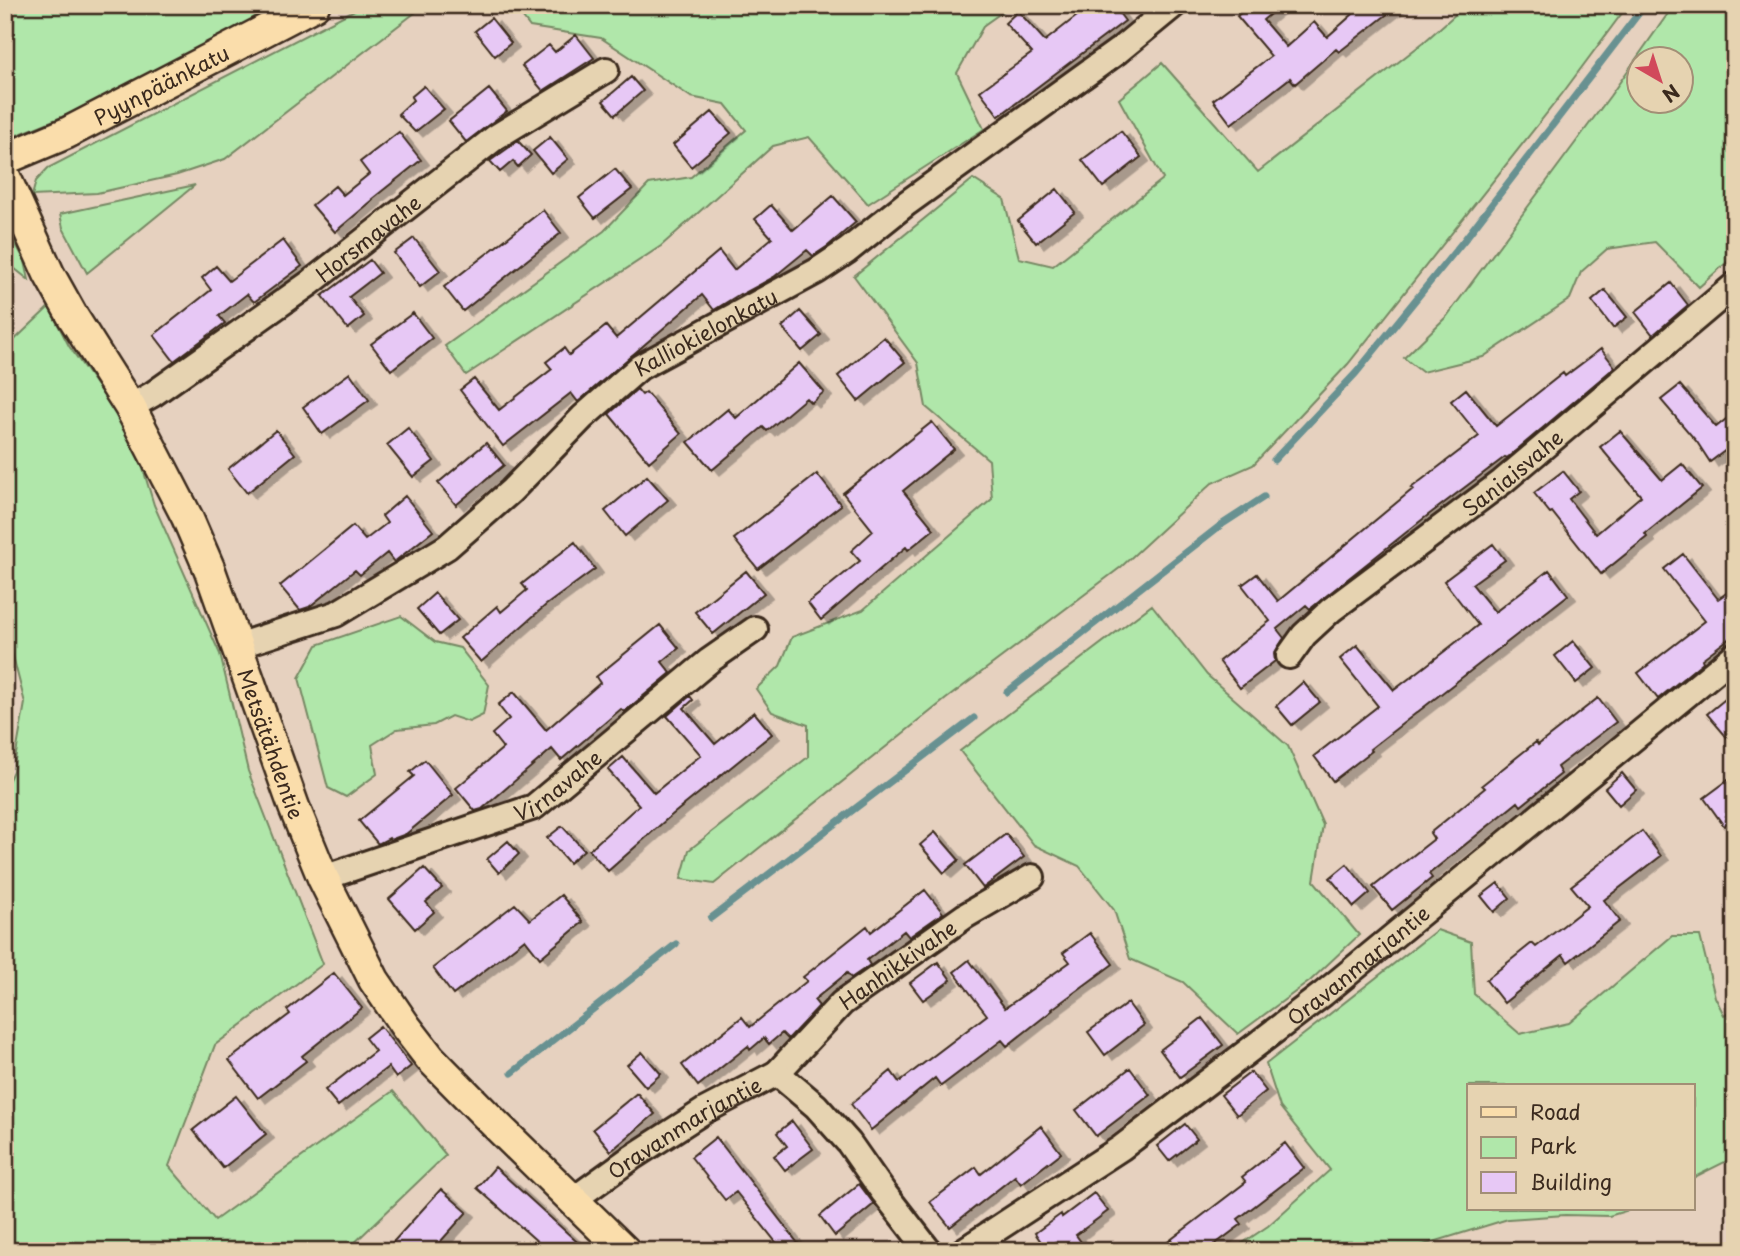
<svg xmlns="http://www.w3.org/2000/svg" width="1740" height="1256" font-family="'Playpen Sans',sans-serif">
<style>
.green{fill:#b0e7aa;stroke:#768864;stroke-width:2;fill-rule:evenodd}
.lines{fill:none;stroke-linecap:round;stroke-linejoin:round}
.stream{stroke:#679191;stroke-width:7}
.building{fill:#e7c8f5;stroke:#3b2a1e;stroke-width:2;filter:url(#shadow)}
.minor-casing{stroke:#3b2a1e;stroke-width:30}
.major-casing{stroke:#3b2a1e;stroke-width:35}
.minor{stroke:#e6d3b1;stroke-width:24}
.major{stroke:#faddab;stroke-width:30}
.labels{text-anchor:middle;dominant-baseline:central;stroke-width:7;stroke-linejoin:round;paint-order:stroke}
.street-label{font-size:21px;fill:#3b2a1e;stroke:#e6d3b1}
</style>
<defs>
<filter id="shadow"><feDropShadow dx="8" dy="4.5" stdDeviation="0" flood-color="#0004"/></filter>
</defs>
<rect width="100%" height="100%" fill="#e6d1bf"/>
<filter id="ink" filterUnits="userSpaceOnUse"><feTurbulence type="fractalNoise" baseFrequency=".0143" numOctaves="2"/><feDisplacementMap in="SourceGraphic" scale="14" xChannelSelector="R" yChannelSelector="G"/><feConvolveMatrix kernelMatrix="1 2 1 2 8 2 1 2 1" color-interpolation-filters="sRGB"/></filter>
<g filter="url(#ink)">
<path class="green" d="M5,5H284L74,112L5,140Z
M364,5H425L225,159L177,175L97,193L32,196L36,181L48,168Z
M513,5H1012L984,25L957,73L984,129L868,204L809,137L773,146L661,246L466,375L445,346L604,231L649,184L691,177L746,130L725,104L691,97L601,38L530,27Z
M1466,5H1628L1562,94L1348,364L1253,465L1212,483L1121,567L946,699L714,884L681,879L689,850L808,757V725L772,712L756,689L780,666L792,637L863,610L992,499L989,460L926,407L918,363L854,276L973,179L1004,199L1019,258L1053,266L1163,179L1119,99L1162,63L1258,172L1424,42Z
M1674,5H1735V255L1699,287L1655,242L1607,249L1581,272L1570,299L1483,357L1422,372L1404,358L1447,316L1610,96ZM1638,60H1680V102H1638Z
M195,185L87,273L63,228L60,214Z
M5,224L25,261L29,280L5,261Z
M49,307L69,346L134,439L154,505L220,654L248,771L323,964L215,1045L169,1166L215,1220L393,1091L446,1155L346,1251H5V788L13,771L25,703L5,625V349Z
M1152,605L1207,675L1288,746L1323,825L1314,881L1359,935L1310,981L1238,1034L1183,982L1130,959L1114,910L1079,866L1034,845L960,751Z
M401,616L435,642L460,648L489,685L483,715L469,722L451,716L434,725L397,729L372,745L377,774L346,797L328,788L299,678L317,645Z
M1437,930L1471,942L1474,994L1520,1034L1569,1023L1672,936H1700L1715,997L1724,1015L1735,1010V1157L1693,1178V1086H1469V1209H1632L1609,1216L1565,1215L1508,1219L1404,1251H1231L1268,1226L1330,1170L1280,1107L1266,1064Z"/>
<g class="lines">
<path class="stream" d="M1274,460L1356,373L1465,239L1645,5
M1007,692L1221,525L1264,497
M711,918L974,718
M512,1073L676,944"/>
</g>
<path class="building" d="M1091,5H1113L1125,21L999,116L980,91L1032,53L1005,23L1018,11L1045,41Z
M1250,5H1281L1263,20L1286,47L1314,22L1327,37L1354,13L1348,5H1399L1339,52L1336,49L1295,84L1290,78L1231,124L1213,100L1271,56L1237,16Z
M491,18L511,43L495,56L475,31Z
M576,35L594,58L543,91L522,66L549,45L555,52Z
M631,77L643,91L615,115L603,101Z
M424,86L444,109L415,132L398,114L413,100L411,97Z
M489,89L507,111L466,142L449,121Z
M712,112L731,133L691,167L673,145Z
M1121,131L1141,157L1103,187L1082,160Z
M399,132L421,160L372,199L373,200L335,232L312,205L335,186L343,195L369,174L360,162Z
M550,137L568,159L551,173L533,151Z
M518,141L531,155L518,167L513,161L500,172L490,161Z
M615,169L632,189L595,218L579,198Z
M1057,189L1075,212L1036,243L1018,221Z
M833,196L856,222L828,246L813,256L807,250L774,277L741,295L740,294L714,310L702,295L578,402L571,393L503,446L460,390L474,379L499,410L552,369L546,362L564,348L569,355L606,326L616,338L719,251L734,270L772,238L755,219L771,205L793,230Z
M543,210L561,233L463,311L444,287Z
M414,238L440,271L420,287L394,253Z
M283,240L302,266L254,302L247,294L219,316L225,323L174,361L154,335L211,290L202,278L216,266L229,281Z
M370,260L380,273L349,297L364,316L348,329L322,296Z
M1671,283L1688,305L1653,335L1635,312Z
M1605,290L1627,317L1613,328L1592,301Z
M800,311L821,335L802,351L782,327Z
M413,313L432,338L391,370L371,344Z
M884,337L905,362L858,401L838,376Z
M1601,349L1615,367L1507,458L1505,457L1423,519L1310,609L1306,605L1277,629L1284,638L1274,654L1275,661L1240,688L1219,661L1270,621L1242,585L1257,574L1278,601L1413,489L1411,488L1479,436L1451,401L1466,389L1496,426L1563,373L1565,376Z
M799,363L824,392L811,403L806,398L767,431L763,427L712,470L688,442L728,409L736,418Z
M350,373L369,400L322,434L303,407Z
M1680,385L1716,427L1735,412V443L1710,462L1697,442L1661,400Z
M637,389L642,395L646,392L681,434L649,462L609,414Z
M932,422L954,449L903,491L934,529L908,550L906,547L821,620L808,603L860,561L851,551L873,531L843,493Z
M408,428L434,461L413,477L387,445Z
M276,430L295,454L247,493L228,469Z
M1620,431L1662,480L1682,464L1702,488L1645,534L1647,537L1601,574L1552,512L1550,513L1534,493L1563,471L1579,491L1569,499L1596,534L1641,496L1600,447Z
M486,443L504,465L456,505L438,483Z
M817,474L841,505L758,569L734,539Z
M647,476L668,500L625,536L605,511Z
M405,496L433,531L394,562L387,553L360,575L355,570L309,607L300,610L280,586L353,526L365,540L387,523L382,516Z
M575,542L595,569L546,605L481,662L460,638L497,606L501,612L527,590L522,584Z
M1493,544L1505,560L1472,584L1495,612L1549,570L1568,595L1370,749L1372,751L1333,781L1314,756L1378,706L1340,659L1357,645L1394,690L1423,668L1478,625L1444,581Z
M1683,554L1718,599L1735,587V634L1702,659L1703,662L1658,699L1638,673L1705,621L1664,569Z
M746,571L764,593L713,634L695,612Z
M435,593L458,620L439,635L417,609Z
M660,625L679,648L662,662L671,673L624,712L621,709L561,760L552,749L482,809L475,811L456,788L503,748L492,734L509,719L498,705L514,692L546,730L600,683L596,677Z
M1573,641L1595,668L1576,683L1555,656Z
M1303,682L1320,702L1292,725L1276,706Z
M1735,691V747L1707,714Z
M690,696L693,700L684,708L715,744L754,712L772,734L667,819L608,871L589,850L639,805L608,770L623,757L654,793L701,755L667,716Z
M1598,698L1616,722L1557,767L1561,774L1521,806L1518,802L1429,874L1432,878L1392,910L1373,887L1434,839L1430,833L1485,788L1482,785L1536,742L1538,745Z
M425,760L453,795L406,834L390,840L389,838L378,844L359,821L414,776L410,772Z
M1622,773L1636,790L1619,805L1605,788Z
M1735,775V818L1724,826L1704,798Z
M562,826L584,850L569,863L547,838Z
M1642,831L1661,856L1604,900L1620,921L1568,962L1563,955L1504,1003L1486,980L1532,943L1536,947L1588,906L1571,886Z
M935,832L959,860L944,873L920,845Z
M1006,834L1024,857L983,888L965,865Z
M508,841L519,854L499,873L487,859Z
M1347,864L1370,893L1354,907L1330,878Z
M424,868L442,888L426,902L434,912L415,929L389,899Z
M1498,883L1510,898L1494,912L1481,896Z
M925,890L943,913L909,937L904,931L867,960L870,965L851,978L847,973L814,1000L819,1006L788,1039L782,1033L769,1044L764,1038L750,1050L748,1046L698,1086L682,1065L742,1017L750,1027L807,981L803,977L867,926L871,932Z
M561,895L583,922L540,958L525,939L453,995L433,968L515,904L530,920Z
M1090,933L1113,964L1052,1009L1053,1010L1007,1046L1002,1040L941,1086L935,1078L871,1130L851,1104L891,1071L899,1082L987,1015L954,972L969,960L1005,1008L1070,962L1063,953Z
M938,962L951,980L923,1000L910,983Z
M334,973L362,1008L302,1056L306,1061L258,1098L229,1060L290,1014L287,1010Z
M1128,1003L1144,1025L1105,1055L1088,1032Z
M1202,1018L1223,1045L1180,1077L1160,1050Z
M380,1026L411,1066L396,1078L388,1067L338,1106L325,1090L375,1051L365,1038Z
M642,1052L661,1074L646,1087L627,1065Z
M1130,1068L1150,1095L1096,1136L1076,1110Z
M1251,1072L1266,1091L1237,1115L1221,1095Z
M637,1093L655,1114L611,1151L593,1129Z
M236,1096L266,1134L223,1168L193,1130Z
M792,1121L813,1149L785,1170L774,1156L787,1146L777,1133Z
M1185,1124L1197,1139L1169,1161L1157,1146Z
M1041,1126L1061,1153L1021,1184L1015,1176L950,1227L930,1202L976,1167L981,1174Z
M716,1137L803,1250L801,1251H783L736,1192L725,1200L691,1157Z
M1285,1143L1304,1168L1238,1219L1242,1224L1206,1251H1156L1246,1182L1242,1177Z
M495,1167L540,1208L587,1251H548L477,1188Z
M859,1184L874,1204L835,1236L820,1216Z
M441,1189L467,1212L432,1251H385Z
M1094,1193L1108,1211L1076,1235L1081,1242L1068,1251H1062L1055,1242L1046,1249L1035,1233L1061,1214L1062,1217Z"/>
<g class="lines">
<g class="minor-casing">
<g id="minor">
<path id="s1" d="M130,407L153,394L310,283L496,137L606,70"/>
<path id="s2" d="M237,646L336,614L447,547L511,491L583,417L640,367L817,271L847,251L907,203L1118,51L1174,5"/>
<path id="s3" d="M1289,656L1304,635L1331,610L1502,482L1735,285"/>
<path id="s4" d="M323,878L534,807L709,661L755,629"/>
<path id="s5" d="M777,1073L842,1003L965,916L1032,877"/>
<path id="s6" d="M573,1200L631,1158L704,1111L777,1073L816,1106L849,1143L884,1193L929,1251"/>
<path id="s7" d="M963,1251L1121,1148L1323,994L1735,655"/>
</g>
</g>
<g class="major-casing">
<g id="major">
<path id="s8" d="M5,159L67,133L314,5"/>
<path id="s9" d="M5,177L49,274L73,317L130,407L187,517L209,568L294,807L323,878L374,980L406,1027L430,1058L496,1125L625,1251"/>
</g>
</g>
<use href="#minor" class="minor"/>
<use href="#major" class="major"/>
</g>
</g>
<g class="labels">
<g class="street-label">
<text stroke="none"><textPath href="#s8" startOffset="173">Pyynpäänkatu</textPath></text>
<text stroke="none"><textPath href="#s1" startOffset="292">Horsmavahe</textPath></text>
<text stroke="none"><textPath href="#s2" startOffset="572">Kalliokielonkatu</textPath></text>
<text stroke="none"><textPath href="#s3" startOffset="290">Saniaisvahe</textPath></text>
<text stroke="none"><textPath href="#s9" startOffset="628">Metsätähdentie</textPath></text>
<text stroke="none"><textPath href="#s4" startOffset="254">Virnavahe</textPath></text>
<text stroke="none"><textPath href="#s7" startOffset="488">Oravanmarjantie</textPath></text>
<text stroke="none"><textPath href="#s5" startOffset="163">Hanhikkivahe</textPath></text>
<text stroke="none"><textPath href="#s6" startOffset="133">Oravanmarjantie</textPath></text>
</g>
</g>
<rect width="1740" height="1256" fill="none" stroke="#e6d3b1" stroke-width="28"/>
<rect x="14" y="14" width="1712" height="1228" fill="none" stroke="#3b2a1e" stroke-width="2.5" filter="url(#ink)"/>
<rect x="1467" y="1084" width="228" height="126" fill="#e6d3b1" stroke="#a28f76" stroke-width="2"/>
<rect x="1481" y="1107" width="35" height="10" fill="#faddab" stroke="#a28f76" stroke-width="2"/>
<text x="1530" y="1120" font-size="21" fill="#3b2a1e">Road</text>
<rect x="1481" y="1137" width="35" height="21" fill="#b0e7aa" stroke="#a28f76" stroke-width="2"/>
<text x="1530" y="1154" font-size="21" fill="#3b2a1e">Park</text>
<rect x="1481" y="1172" width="35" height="21" fill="#e7c8f5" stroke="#a28f76" stroke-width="2"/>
<text x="1530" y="1190" font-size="21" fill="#3b2a1e">Building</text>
<g transform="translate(1660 80) rotate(141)"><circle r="33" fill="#e6d3b1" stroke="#a28f76" stroke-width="2"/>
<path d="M0-5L12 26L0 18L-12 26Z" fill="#d1495b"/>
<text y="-10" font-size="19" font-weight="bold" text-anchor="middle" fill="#3b2a1e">N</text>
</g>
</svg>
